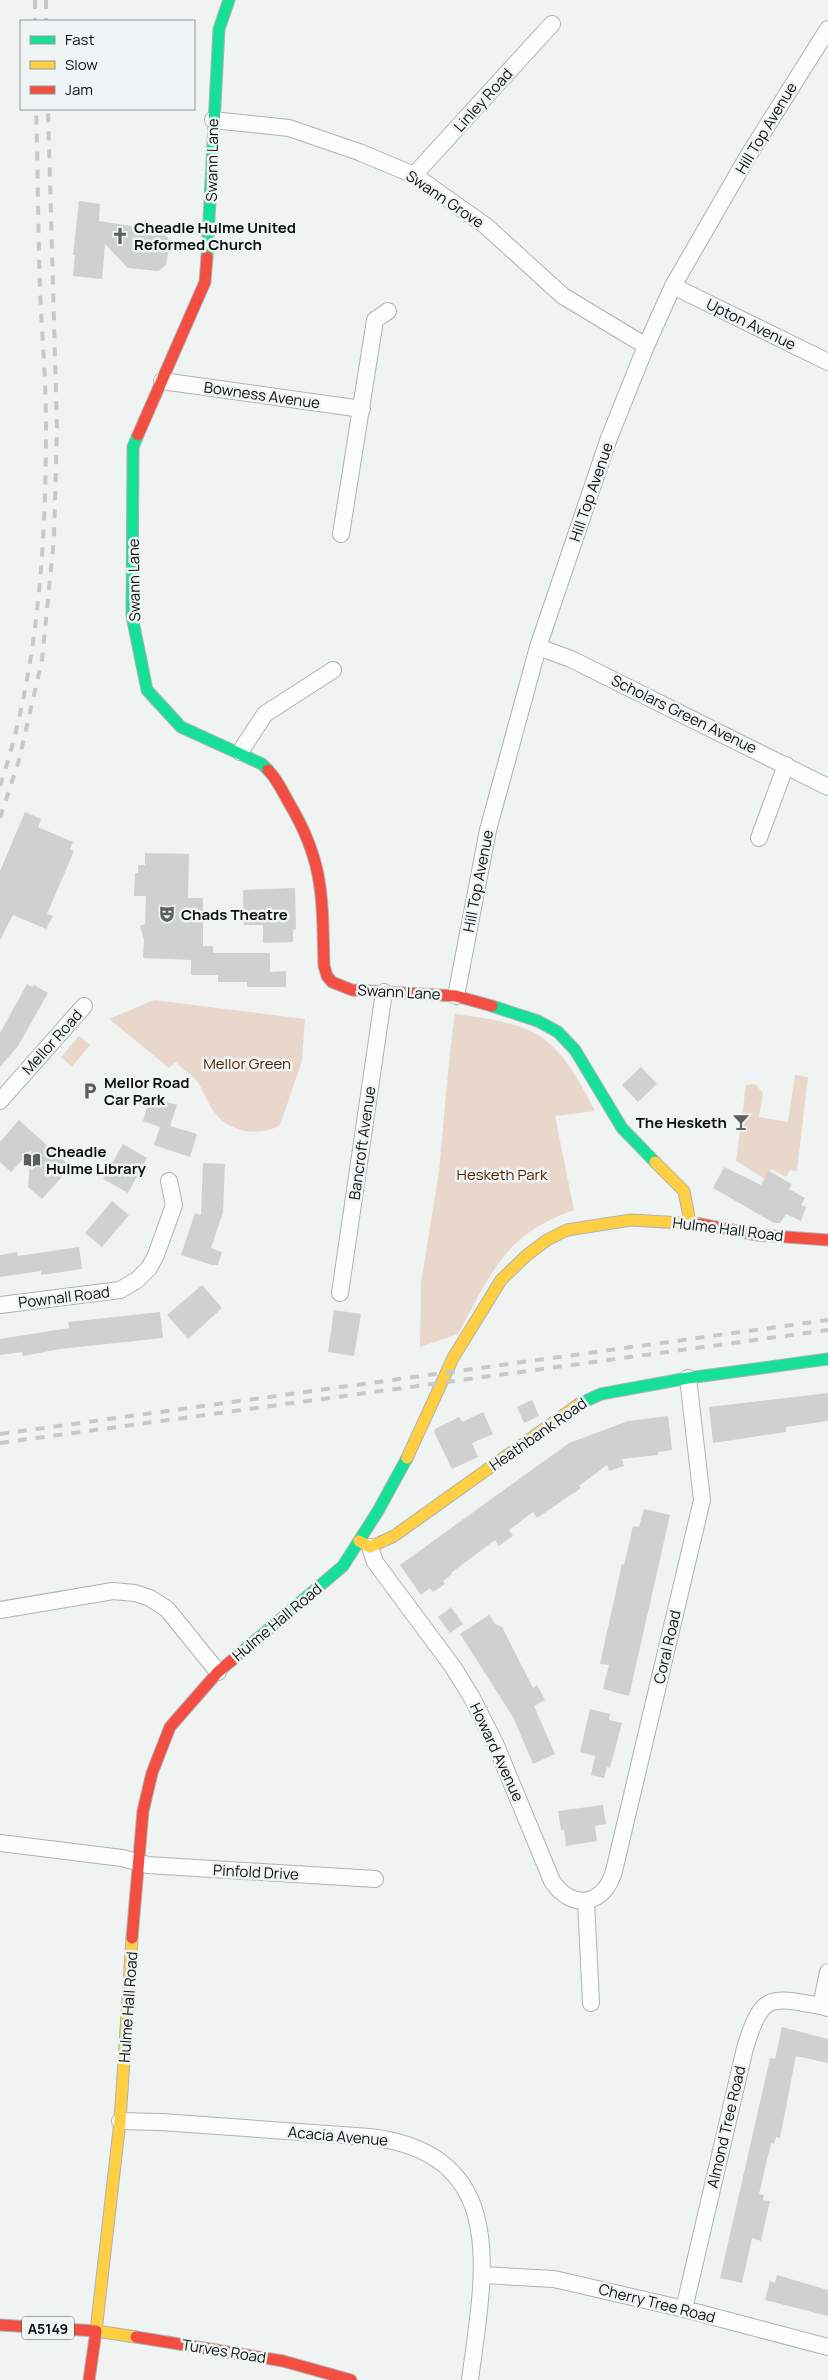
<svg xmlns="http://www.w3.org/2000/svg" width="828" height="2380" font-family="Manrope,sans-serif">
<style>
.green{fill:#ead7cc}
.building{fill:#cdd1d0}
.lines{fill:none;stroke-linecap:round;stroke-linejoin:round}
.street-casing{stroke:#afb2b2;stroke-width:18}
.fast-casing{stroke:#afb2b2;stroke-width:13}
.slow-casing{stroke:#afb2b2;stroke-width:13}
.jam-casing{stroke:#afb2b2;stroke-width:13}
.street{stroke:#fdfdfd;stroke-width:16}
.fast{stroke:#16e098;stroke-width:11}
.slow{stroke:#ffcf43;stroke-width:11}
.jam{stroke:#f24e42;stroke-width:11}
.rail{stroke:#c7c9c8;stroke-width:4;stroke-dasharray:9 9;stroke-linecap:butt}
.labels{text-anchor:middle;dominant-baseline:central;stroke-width:5;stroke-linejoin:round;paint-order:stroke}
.shield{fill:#eef5f4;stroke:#505454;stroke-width:1}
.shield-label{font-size:14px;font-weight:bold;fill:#0d0f0f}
.street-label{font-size:15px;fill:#0d0f0f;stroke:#eef5f4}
.poi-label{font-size:15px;font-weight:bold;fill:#0d0f0f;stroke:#eef5f4;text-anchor:start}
.park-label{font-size:15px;fill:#4e1d00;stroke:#eef5f4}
</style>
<rect width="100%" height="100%" fill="#eff4f3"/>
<path class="green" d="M154,1000L305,1019L302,1061L280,1125C260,1137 231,1133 216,1114C208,1105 205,1094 199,1084C195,1077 182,1069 176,1062L169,1068L109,1019Z
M455,1014C541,1025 555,1034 595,1111L555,1116L574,1210C503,1235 492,1273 458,1334L420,1347L421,1283L439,1171L450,1051Z
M79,1036L90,1045L72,1067L61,1057Z
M795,1075L808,1077L797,1171L790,1170L786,1177L771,1169L765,1179L736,1161L746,1085L755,1084L763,1093L759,1117L788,1122Z"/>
<path class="building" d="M79,201L100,204L99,221L162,231L170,241L166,265L158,271L128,268L105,244L102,279L73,276L75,255H73Z
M25,812L41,819L38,827L73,842L70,849L74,851L47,914L53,916L46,929L13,915L0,940V871Z
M145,853L189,854L188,898H203V946H213V953H270V972L286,971V987H247V982H218V975H191V960L143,958L144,940L140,926L145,924L146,896H134L135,873H138V865H145Z
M295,888L296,929L293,930V942L263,943V925H244L243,890Z
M27,984L32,987L34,985L48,993L18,1046L0,1067V1033Z
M641,1067L657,1084L638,1102L622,1085Z
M150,1097L177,1105L170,1126L197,1134L190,1157L154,1145L160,1127L143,1121Z
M19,1120L71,1167L42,1199L28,1187L31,1150L11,1172L0,1162V1142Z
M123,1144L147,1158L128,1193L103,1179Z
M203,1163L225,1164L223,1212L211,1248L222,1252L218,1265H212L181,1255L195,1213L201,1215Z
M724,1167L761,1185L769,1171L792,1184L789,1189L805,1198L801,1205L806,1207L801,1221L786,1214L780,1223H774L713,1188Z
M112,1201L129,1215L102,1247L85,1233Z
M79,1247L82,1269L41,1275V1271L0,1277V1255L17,1252L18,1256Z
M202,1285L222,1308L188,1339L167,1315Z
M334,1310L361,1314L354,1356L328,1352Z
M160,1312L163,1338L60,1349L23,1356L22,1352L0,1355V1339L69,1328L68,1322Z
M828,1393V1421L786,1427V1432L713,1443L709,1407Z
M532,1400L539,1416L524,1423L517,1407Z
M483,1412L493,1434L472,1443L478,1457L452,1469L434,1432L435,1429L459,1417L462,1422Z
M668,1416L672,1450L658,1452V1455L622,1459L624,1466L609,1471L607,1465L579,1486L581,1488L537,1518L533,1512L509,1530L513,1536L499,1546L495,1540L451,1573L452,1574L443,1581L445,1584L433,1592L430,1588L421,1595L400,1565L569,1443L628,1421Z
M644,1509L670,1515L629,1696L603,1689L609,1665L600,1664L622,1564L624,1565L633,1526L639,1527Z
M451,1607L463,1624L450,1633L438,1617Z
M489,1615L495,1624L502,1627L533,1688L537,1685L545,1700L534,1706L555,1754L533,1764L513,1717L460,1634Z
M590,1709L610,1714L609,1720L622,1723L610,1768L607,1767L604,1778L591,1775L595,1756L580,1752Z
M603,1805L606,1824L595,1826L597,1841L566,1846L564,1830H561L558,1811Z
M782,2027L828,2039V2063L796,2056L780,2138L776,2137L774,2144L771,2143L759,2194L764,2195L763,2200L770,2201L761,2241L752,2238L742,2283L720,2278L770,2058L775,2059Z
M777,2275L828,2290V2316L765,2300L770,2281L775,2283Z"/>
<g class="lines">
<g class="street-casing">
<path id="street" d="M213,120L289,128L359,152L414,175L486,226L563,296L646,346
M414,175L552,24
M673,286L828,362
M162,381L362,409
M341,534L375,320L388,311
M538,647L571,659L828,787
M240,752L265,714L333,670
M759,838L786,765
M456,996L488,830L538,647L609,438L646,346L673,286L748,156L828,29
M0,1101L84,1006
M340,1293L384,992
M0,1305L120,1290L137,1280L149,1268L156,1255L174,1205L169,1181
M370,1547L375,1562L453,1667L471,1696L495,1743L552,1881C572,1911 604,1906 614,1871L702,1500L688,1378
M0,1610L113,1591L135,1593L150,1598L167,1609L218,1672
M0,1843L122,1858L148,1865L375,1879
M586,1901L591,2003
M828,1972L821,2006L828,2008
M120,2121L161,2122L370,2137C513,2154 483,2278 470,2380
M483,2275L554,2279L684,2309L828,2347
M684,2309L745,2048C762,1994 768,1996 821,2006"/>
</g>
<g class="fast-casing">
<path id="fast" d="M207,257L219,29L229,0
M138,435L133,447L132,616L147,690L181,727L262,764L268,770
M492,1006L538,1021L558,1032L575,1050L622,1128L655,1162
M579,1404L601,1394L688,1378L828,1359
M242,1652L343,1566L378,1511L407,1458"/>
</g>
<g class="slow-casing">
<path id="slow" d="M655,1162L684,1191L690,1222
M407,1458L453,1358L501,1280L527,1255L547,1240L567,1230L631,1220L700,1224
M359,1541L370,1547L394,1536L579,1404
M132,1938L120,2121L96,2331L136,2337"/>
</g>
<g class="jam-casing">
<path id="jam" d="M138,435L205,282L207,257
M268,770C277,779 283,792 289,803C325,863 322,899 324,966L327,976L332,982L352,990L456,996L492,1006
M700,1224L758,1235L828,1240
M132,1938L143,1811L152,1773L170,1727L218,1672L242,1652
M0,2325L96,2331L89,2380
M136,2337L283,2361L351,2380"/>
</g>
<use href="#street" class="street"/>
<use href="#fast" class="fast"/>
<use href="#slow" class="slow"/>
<use href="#jam" class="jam"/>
<path class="rail" d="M35,0V21
M46,0V21
M0,786C38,674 46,544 46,427C46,381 42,336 40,290C38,230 38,169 36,109
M0,818L19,760L42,660L54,538L57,429L48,109
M0,1434L828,1320
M0,1443L828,1330"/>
</g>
<defs>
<g id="church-bare" transform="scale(1.35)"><path d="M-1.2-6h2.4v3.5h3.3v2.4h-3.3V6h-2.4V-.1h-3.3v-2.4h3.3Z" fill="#5c5f5f" stroke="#eef5f4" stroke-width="2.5" paint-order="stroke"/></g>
<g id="theatre-bare" transform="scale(1.35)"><path d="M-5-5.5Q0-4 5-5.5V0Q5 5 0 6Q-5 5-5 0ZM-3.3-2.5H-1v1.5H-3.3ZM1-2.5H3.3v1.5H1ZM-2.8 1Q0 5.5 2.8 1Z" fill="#5c5f5f" stroke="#eef5f4" stroke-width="2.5" paint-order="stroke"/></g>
<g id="parking-bare" transform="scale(1.35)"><path d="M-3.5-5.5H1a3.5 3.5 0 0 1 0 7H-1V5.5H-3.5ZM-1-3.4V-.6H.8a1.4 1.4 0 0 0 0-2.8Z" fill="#5c5f5f" stroke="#eef5f4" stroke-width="2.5" paint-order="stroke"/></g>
<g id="bar-bare" transform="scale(1.35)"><path d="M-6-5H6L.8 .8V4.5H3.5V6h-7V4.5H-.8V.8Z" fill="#5c5f5f" stroke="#eef5f4" stroke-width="2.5" paint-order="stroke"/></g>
<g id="library-bare" transform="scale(1.35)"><path d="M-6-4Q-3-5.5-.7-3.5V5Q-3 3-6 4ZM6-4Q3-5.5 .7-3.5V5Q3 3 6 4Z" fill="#5c5f5f" stroke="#eef5f4" stroke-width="2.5" paint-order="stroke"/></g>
</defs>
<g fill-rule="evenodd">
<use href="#church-bare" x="120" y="236"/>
<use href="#theatre-bare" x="167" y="914"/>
<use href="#parking-bare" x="90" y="1091"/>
<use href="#bar-bare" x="741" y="1122"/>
<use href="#library-bare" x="32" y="1160"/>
</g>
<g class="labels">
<rect class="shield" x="22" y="2316.5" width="52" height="23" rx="4"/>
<g class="shield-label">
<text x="48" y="2328">A5149</text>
</g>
<g class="street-label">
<text transform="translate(483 100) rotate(-48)">Linley Road</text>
<text transform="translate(766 128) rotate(-59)">Hill Top Avenue</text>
<text transform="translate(212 160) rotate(-89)">Swann Lane</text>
<text transform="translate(445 199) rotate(34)">Swann Grove</text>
<text transform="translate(751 324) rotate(26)">Upton Avenue</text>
<text transform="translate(262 395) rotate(8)">Bowness Avenue</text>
<text transform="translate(591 492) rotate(-71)">Hill Top Avenue</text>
<text transform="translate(134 580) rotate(-91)">Swann Lane</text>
<text transform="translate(684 714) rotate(26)">Scholars Green Avenue</text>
<text transform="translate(478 881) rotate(-79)">Hill Top Avenue</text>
<text transform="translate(399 992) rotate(3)">Swann Lane</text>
<text transform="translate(52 1042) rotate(-48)">Mellor Road</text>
<text transform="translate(362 1143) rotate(-82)">Bancroft Avenue</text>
<text transform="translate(728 1229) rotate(7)">Hulme Hall Road</text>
<text transform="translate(64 1297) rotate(-7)">Pownall Road</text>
<text transform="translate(538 1434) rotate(-35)">Heathbank Road</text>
<text transform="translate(277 1622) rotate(-40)">Hulme Hall Road</text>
<text transform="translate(667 1647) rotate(-77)">Coral Road</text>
<text transform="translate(497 1752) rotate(65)">Howard Avenue</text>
<text transform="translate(256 1872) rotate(3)">Pinfold Drive</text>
<text transform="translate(128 2007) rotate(-86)">Hulme Hall Road</text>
<text transform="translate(726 2127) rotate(-77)">Almond Tree Road</text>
<text transform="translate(338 2136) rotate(5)">Acacia Avenue</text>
<text transform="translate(657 2303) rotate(14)">Cherry Tree Road</text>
<text transform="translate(224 2351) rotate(9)">Turves Road</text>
</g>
<g class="poi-label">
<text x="134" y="227">Cheadle Hulme United<tspan x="134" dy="17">Reformed Church</tspan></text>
<text x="181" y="914">Chads Theatre</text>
<text x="104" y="1082">Mellor Road<tspan x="104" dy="17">Car Park</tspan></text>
<text x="727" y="1122" text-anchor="end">The Hesketh</text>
<text x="46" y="1151">Cheadle<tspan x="46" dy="17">Hulme Library</tspan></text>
</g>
<g class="park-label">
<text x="247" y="1063">Mellor Green</text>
<text x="502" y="1174">Hesketh Park</text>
</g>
</g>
<rect x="20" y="20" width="175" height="90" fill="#eef5f4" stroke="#949998"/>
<rect x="30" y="36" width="25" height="8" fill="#16e098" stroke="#949998"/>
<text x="65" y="45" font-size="15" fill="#0d0f0f">Fast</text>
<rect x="30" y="61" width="25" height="8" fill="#ffcf43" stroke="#949998"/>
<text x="65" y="70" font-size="15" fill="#0d0f0f">Slow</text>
<rect x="30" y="86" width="25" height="8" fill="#f24e42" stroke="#949998"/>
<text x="65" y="95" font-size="15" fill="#0d0f0f">Jam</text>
</svg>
